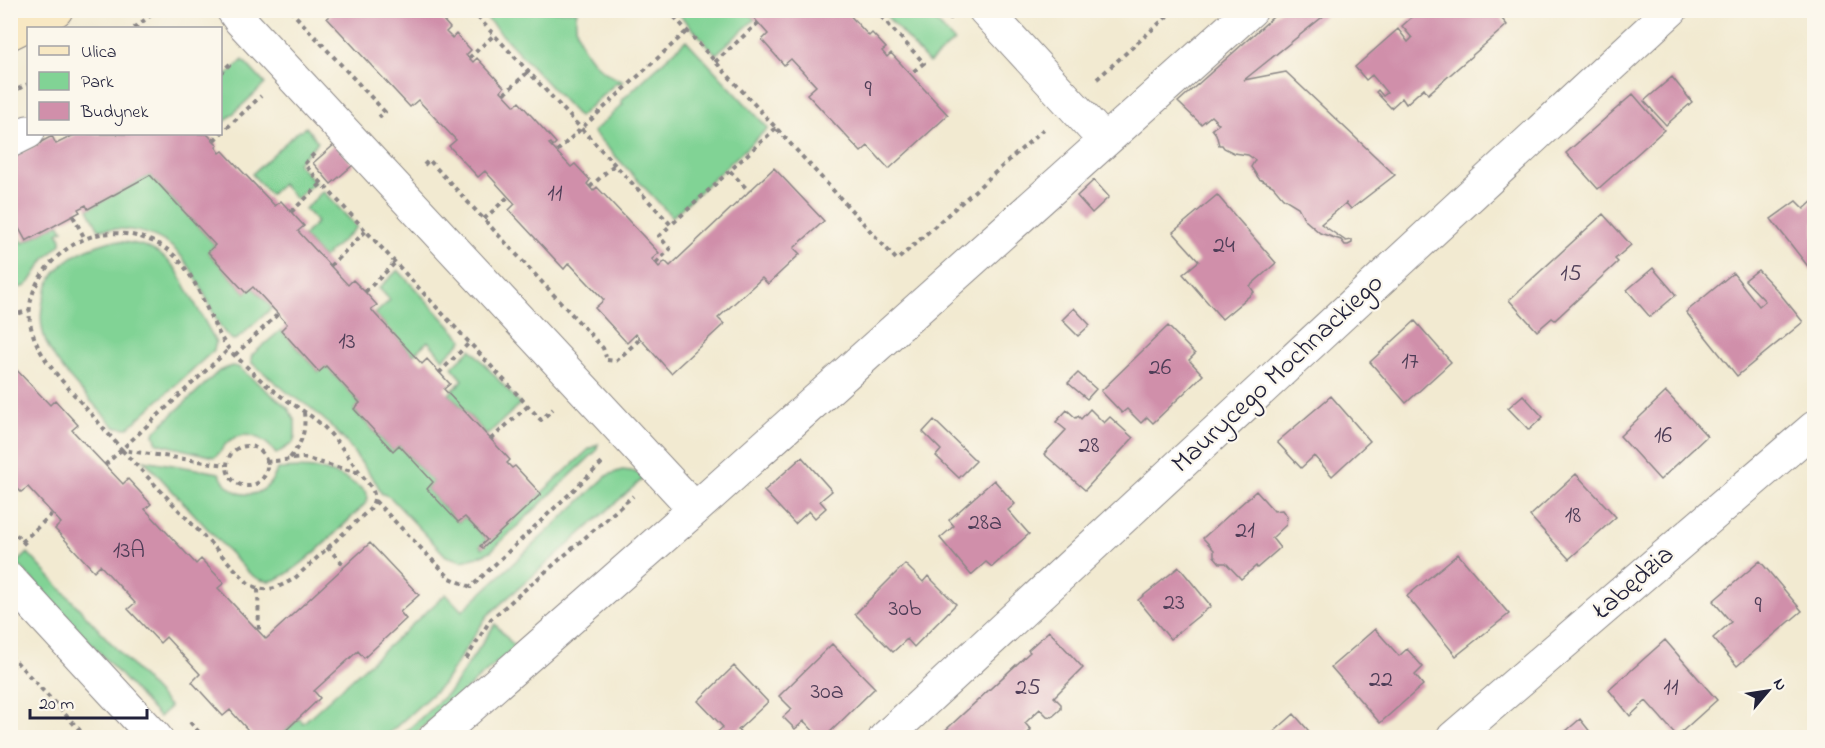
<svg xmlns="http://www.w3.org/2000/svg" width="1825" height="748" font-family="'Indie Flower',sans-serif">
<style>
.green{fill:#81d395;stroke:#527a68;stroke-width:1.5}
.building{fill:#d08faa}
.lines{fill:none;stroke-linecap:round;stroke-linejoin:round}
.street-casing{stroke:#8a8686;stroke-width:35}
.secondary-casing{stroke:#8a8686;stroke-width:35}
.path{stroke:#8a8686;stroke-width:4;stroke-dasharray:4.5 4.5;stroke-linecap:butt}
.street{stroke:#fff;stroke-width:33}
.secondary{stroke:#f8e8c3;stroke-width:33}
.labels{text-anchor:middle;dominant-baseline:central;stroke-width:4.5;stroke-linejoin:round;paint-order:stroke}
.number-label{font-size:24px;fill:#4e3d57}
.street-label{font-size:27px;fill:#22223b;stroke:#fbf7ec}
</style>
<rect width="100%" height="100%" fill="#fbf7ec"/>
<filter id="ink" filterUnits="userSpaceOnUse"><feTurbulence type="fractalNoise" baseFrequency=".0167" numOctaves="2"/><feDisplacementMap in="SourceGraphic" scale="12" xChannelSelector="R" yChannelSelector="G"/><feConvolveMatrix kernelMatrix="1 2 1 2 8 2 1 2 1" color-interpolation-filters="sRGB"/></filter>
<filter id="wash" filterUnits="userSpaceOnUse"><feTurbulence type="fractalNoise" baseFrequency=".008" numOctaves="4" result="noise"/><feDisplacementMap in="SourceGraphic" scale="24" xChannelSelector="R" yChannelSelector="G"/><feGaussianBlur stdDeviation="1.35" result="paint"/><feColorMatrix in="noise" values="0 0 0 0 0 0 0 0 0 0 0 0 0 0 0 0 0 1.4 0 .05"/><feComposite in="paint" operator="in"/></filter>
<g filter="url(#wash)">
<rect width="100%" height="100%" fill="#f2ead1"/>
<path class="green" d="M480,11H577C570,40 596,72 623,81L620,84L617,82L579,117Z
M676,11H747L755,19L716,54Z
M882,11H926L954,41L929,63Z
M686,40L768,128L672,217L593,132L623,104L621,101Z
M243,60L265,84L223,123L221,120V81Z
M306,127L318,142L297,163L315,182L296,199L282,184L270,195L252,174L296,133Z
M150,175L215,245L208,252L246,293L253,287L272,308L237,339L233,340C221,332 216,319 210,306C185,250 164,225 99,229L88,209Z
M323,191L357,227L323,258L303,236L317,222L305,209Z
M10,220L23,243L59,223L63,230L58,233L61,239V244L45,259L30,282L24,287L11,288Z
M111,241C139,242 157,247 176,269L216,342L214,350L128,428L115,427C102,413 90,400 77,386C50,356 31,330 47,288C58,259 83,249 111,241Z
M398,270L463,340L443,359L428,341L413,355L375,314L390,300L379,288Z
M281,330L319,372L326,366L360,403L354,410L393,451L399,445L433,482L427,489L458,522L465,517L487,540L480,546L482,548L589,449L598,444L596,451L491,551L478,557L462,561L446,556L390,497L381,493L377,484L346,442L329,424L311,408L287,392L252,363L251,359L252,355Z
M471,349L520,404L487,435L449,394L463,380L452,367Z
M232,366L238,367L288,408L295,421V437L293,443L276,454C265,437 244,428 227,443C221,448 221,454 214,457L157,443L154,434L156,430L219,371Z
M144,460L219,473C232,503 268,501 277,469C305,467 332,467 356,485C362,489 367,491 368,498L365,504C346,522 294,578 270,581C259,582 249,574 242,566Z
M622,470L631,471L646,476L487,616L443,684L385,737L278,738L299,718L303,723L446,594L462,611L608,475Z
M28,553L170,707L159,717L17,563Z
M495,624L515,647L411,737L399,738L451,690Z"/>
<g id="blocks">
<path class="building" d="M335,10H434L450,28L446,32L452,38L456,34L471,50L466,55L473,62L477,58L504,87L501,91L515,106L519,102L556,143L553,146L551,143L549,144L571,167L575,164L590,180L587,184L593,191L597,187L659,253L652,259L659,267L665,261L670,266L774,168L824,221L794,248L800,254L768,284L762,278L718,318L724,324L671,373L636,334L627,343L595,308L604,300L569,263L564,269L509,210L515,204L485,171L478,177L449,146L456,140L418,100L410,107L327,18Z
M747,10H845L869,36L872,33L886,48L882,51L887,57L891,53L948,115L889,169L868,146L861,152L807,94L816,86L791,59L784,65L762,40L768,34Z
M1281,10H1331L1244,80L1286,72L1395,175L1351,209L1346,203L1321,224L1346,241L1352,240V243L1348,245H1345L1341,240L1320,233L1305,220L1298,207L1283,198L1273,186L1259,179L1251,167L1255,160L1248,155L1234,153L1224,148L1222,145H1219L1216,134L1212,129L1219,124L1211,116L1201,124L1178,102Z
M1420,10H1503L1498,14L1507,25L1428,94L1424,88L1406,104L1402,98L1391,108L1376,92L1378,90L1383,96L1387,93L1372,75L1366,80L1355,67L1398,29L1408,42L1412,38L1402,26Z
M1672,77L1692,102L1666,125L1644,101Z
M1633,94L1664,130L1598,189L1566,153Z
M76,134H207L218,145L216,147L220,153L223,151L275,206L281,201L304,226L298,231L348,285L353,280L365,292L377,305L371,309L375,314L422,364L427,359L450,384L444,389L510,460L507,463L512,468L515,466L541,494L483,548L480,546L487,540L465,517L458,522L427,489L433,482L399,445L393,451L354,409L360,403L326,366L319,372L281,330L287,324L278,314L253,287L246,293L208,252L215,245L150,175L88,209L86,205L78,209L80,212L26,241L10,212V168L16,166L12,158L52,136L56,144Z
M335,144L353,165L331,184L313,163Z
M1094,180L1109,197L1092,213L1077,196Z
M1217,195L1276,263L1250,286L1254,292L1222,319L1183,274L1199,261L1173,232Z
M1814,200V274L1771,219L1796,201L1804,209Z
M1603,214L1631,245L1615,259L1618,262L1555,320L1552,318L1537,331L1509,300Z
M1653,268L1676,295L1650,317L1627,290Z
M1758,270L1777,290L1803,322L1737,376L1686,312L1733,273L1759,306L1765,301L1745,280Z
M1074,308L1090,325L1078,336L1062,320Z
M1415,321L1451,362L1406,403L1370,362Z
M1168,326L1195,354L1189,360L1203,375L1153,423L1147,417L1141,423L1127,409L1122,413L1101,391Z
M10,363L50,405L55,400L78,425L72,430L123,484L128,479L151,504L145,509L196,564L201,559L224,583L218,588L266,639L370,543L419,595L400,612L406,619L364,658L358,651L314,691L320,698L278,738H255L230,710L223,716L192,682L200,674L166,637L160,643L128,609L135,603L100,565L94,571L55,529L61,523L28,487L21,492L10,481Z
M1078,373L1096,389L1087,399L1068,383Z
M1666,392L1707,436L1660,480L1620,436Z
M1523,395L1543,417L1529,430L1508,408Z
M1331,396L1370,441L1332,476L1314,456L1301,468L1277,442Z
M1090,409L1104,423L1110,417L1133,438L1085,490L1044,454L1066,430L1056,422L1067,410L1076,418L1078,416L1081,419Z
M934,420L976,461L959,478L936,456L941,450L923,432Z
M802,457L832,491L820,501L826,508L815,518L809,511L795,524L764,491Z
M1576,474L1616,517L1569,559L1530,516Z
M994,480L1015,504L1008,510L1029,534L992,567L986,562L971,575L940,538L954,526L949,520Z
M1256,491L1274,511L1282,510L1287,517L1286,525L1272,538L1280,548L1257,568L1256,566L1241,579L1226,563H1220L1214,556V550L1203,538Z
M1458,554L1509,614L1456,656L1407,596Z
M1760,561L1802,611L1737,666L1713,638L1731,622L1713,601Z
M905,564L923,582L928,576L956,604L914,647L907,639L893,652L855,614Z
M1179,567L1211,606L1170,639L1138,600Z
M1375,629L1399,656L1407,649L1423,667L1415,675L1423,685L1380,723L1331,667Z
M1049,631L1083,668L1054,697L1061,704V709L1052,717L1047,716L1040,709L1025,723L1031,730L1023,738H937L1030,652L1028,650Z
M1665,640L1717,700L1677,736L1646,701L1630,716L1609,690Z
M832,644L875,688L824,738H820L804,721L795,729L783,717L792,709L779,696Z
M734,666L768,702L738,730L745,738H711L723,727L698,701Z
M1294,714L1315,738H1267Z
M1580,719L1595,738H1558Z"/>
</g>
</g>
<g filter="url(#ink)">
<use href="#blocks" fill-opacity="0" stroke="#8a8686" stroke-width="1.5"/>
<g class="lines">
<g class="street-casing">
<path id="street" d="M233,10L240,20L695,509L435,738
M985,10L1105,141
M10,141L28,132
M695,509L1251,10
M10,580L156,738
M885,738L1671,10
M1453,738L1814,428"/>
</g>
<g class="secondary-casing">
<path id="secondary" d="M10,33L56,10"/>
</g>
<path class="path" d="M290,10L385,112L379,117
M471,10L671,225L776,128
M668,10L897,260L1044,129
M875,10L924,63L910,74
M935,10L941,18H952
M847,13L850,10
M134,28L158,10
M469,58L494,35
M715,62L758,23
M220,73L231,63
M1097,79L1174,10
M10,93L28,84
M504,94L529,71
M214,140L261,96
M557,151L687,31
M314,154L304,164L541,420L553,409
M424,165L429,160L603,348L606,357
M730,171L749,191
M590,187L615,164
M291,212L322,183
M73,216L85,239
M484,219L508,197
M656,263L670,249L659,236L671,225
M330,266L366,231
M365,292L395,263
M10,313L17,314L30,310
M235,355L278,314
M607,360L616,361L640,339
M439,373L469,343
M491,439L528,406
M227 466a20 20 0 1 1 40 0a20 20 0 1 1-40 0Z
M122,450L249,584C267,594 278,588 295,578L370,509C375,500 376,496 371,487C355,467 341,444 323,426C310,414 293,405 278,394C266,385 255,375 244,364C239,359 232,354 228,348C205,316 198,268 162,246C144,236 121,231 101,234C59,242 19,287 32,331C40,358 59,377 77,398C92,415 107,432 122,450L226,465
M290,458C302,442 306,433 304,412
M266,462L303,458L359,473
M105,465L228,350
M375,501L450,578L471,587L602,463
M10,528L28,547
M22,542L52,514
M327,547L345,566
M258,589L259,632
M10,655L87,738
M466,659L491,619L633,496
M10,668L17,662
M190,722L204,738"/>
<use href="#street" class="street"/>
<use href="#secondary" class="secondary"/>
</g>
</g>
<g class="labels">
<g class="number-label">
<text x="868" y="90">9</text>
<text x="555" y="194">11</text>
<text x="1224" y="246">24</text>
<text x="1571" y="274">15</text>
<text x="347" y="342">13</text>
<text x="1410" y="362">17</text>
<text x="1160" y="368">26</text>
<text x="1663" y="436">16</text>
<text x="1089" y="446">28</text>
<text x="1573" y="516">18</text>
<text x="985" y="523">28a</text>
<text x="1245" y="531">21</text>
<text x="129" y="551">13A</text>
<text x="1174" y="603">23</text>
<text x="1758" y="606">9</text>
<text x="905" y="609">30b</text>
<text x="1381" y="680">22</text>
<text x="1028" y="688">25</text>
<text x="1671" y="688">11</text>
<text x="827" y="692">30a</text>
</g>
<g class="street-label">
<text transform="translate(1278 374) rotate(-43)">Maurycego Mochnackiego</text>
<text transform="translate(1634 583) rotate(-41)">Łabędzia</text>
</g>
</g>
<rect width="1825" height="748" fill="none" stroke="#fbf7ec" stroke-width="36"/>
<rect x="27" y="27" width="195" height="108" fill="#fbf7ec" stroke="#a4a2a5" stroke-width="1.5"/>
<rect x="39" y="46" width="30" height="9" fill="#f8e8c3" stroke="#a4a2a5" stroke-width="1.5"/>
<text x="81" y="57" font-size="18" fill="#22223b">Ulica</text>
<rect x="39" y="72" width="30" height="18" fill="#81d395" stroke="#a4a2a5" stroke-width="1.5"/>
<text x="81" y="87" font-size="18" fill="#22223b">Park</text>
<rect x="39" y="102" width="30" height="18" fill="#d08faa" stroke="#a4a2a5" stroke-width="1.5"/>
<text x="81" y="117" font-size="18" fill="#22223b">Budynek</text>
<g transform="translate(1768 691) rotate(61)" stroke="#fbf7ec" stroke-width="4.5" paint-order="stroke">
<path d="M0-4.5L10 22L0 15L-10 22Z" fill="#22223b"/>
<text y="-9" font-size="16" font-weight="bold" text-anchor="middle" fill="#22223b">N</text>
</g>
<path d="M30 709v9h117v-9" fill="none" stroke="#22223b" stroke-width="3"/>
<text x="39" y="709" font-size="18" fill="#22223b" stroke="#fbf7ec" stroke-width="4.5" paint-order="stroke">20 m</text>
</svg>
